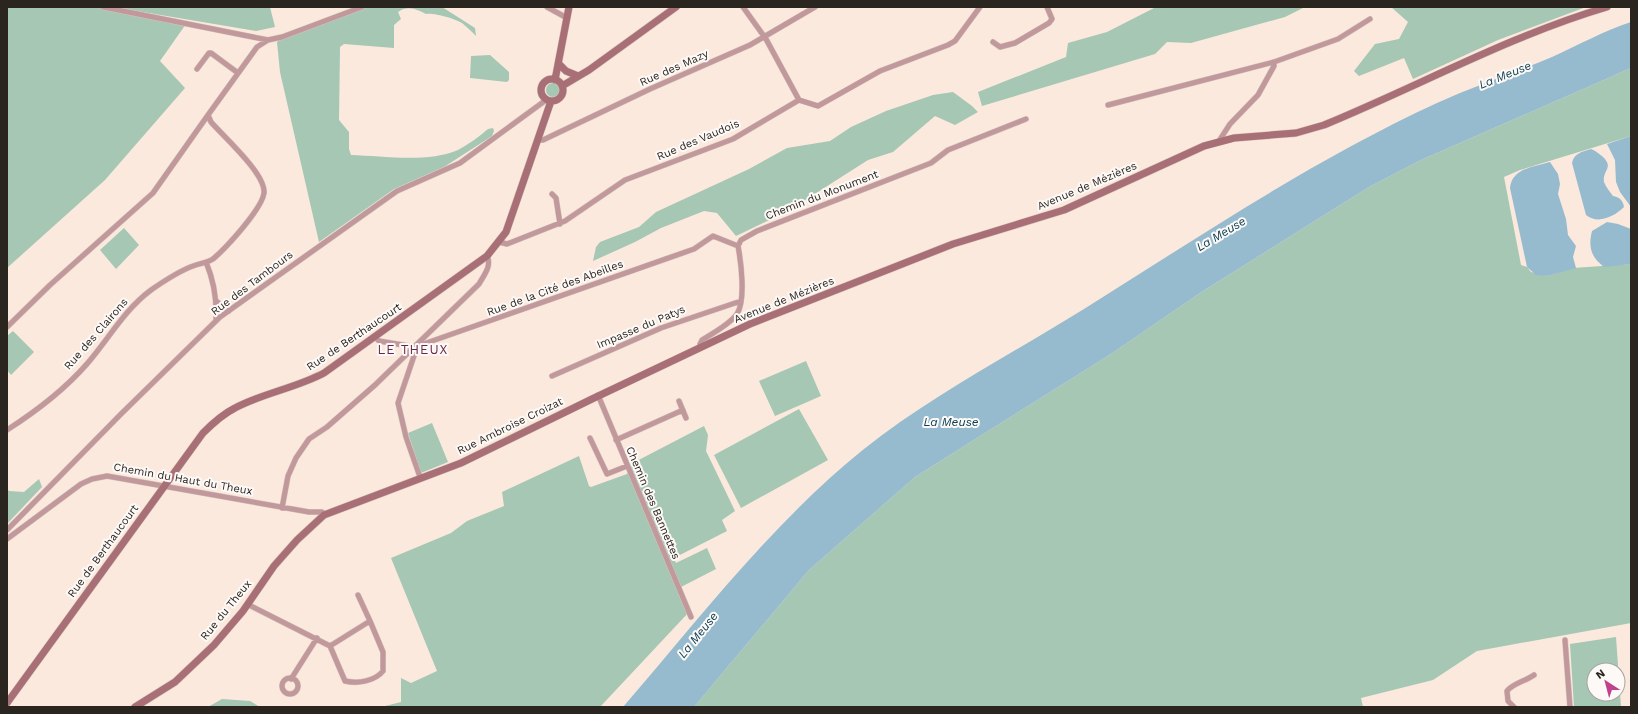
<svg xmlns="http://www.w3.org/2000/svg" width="1638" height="714" font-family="'Work Sans',sans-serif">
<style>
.green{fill:#a5c7b4;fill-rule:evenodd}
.water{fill:#96bbce}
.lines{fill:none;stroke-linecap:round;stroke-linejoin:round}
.street-casing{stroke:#d6c6bb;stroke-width:6}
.secondary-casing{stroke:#d6c6bb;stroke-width:8}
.street{stroke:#c1989c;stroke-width:5}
.secondary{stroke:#a96f76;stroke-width:7}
.labels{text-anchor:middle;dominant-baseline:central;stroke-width:4;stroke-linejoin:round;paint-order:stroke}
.street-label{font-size:11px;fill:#2b2520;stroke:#fdf9f7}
.water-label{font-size:12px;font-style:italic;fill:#0d4055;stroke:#fdf9f7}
.quarter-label{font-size:13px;letter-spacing:1px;fill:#67284c;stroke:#fdf9f7}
</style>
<rect width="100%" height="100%" fill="#fbe9dd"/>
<path class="green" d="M7,7H103L186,24L160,61L185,88L105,180L7,268Z
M113,7H270L275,27L256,31Z
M368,7H442L475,28L476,36C472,32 467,27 462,23C457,19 432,12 426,14C416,9 408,5 398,12L401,19L394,25V48L344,44L340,47L339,120L349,132V149L351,155C383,156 429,163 458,150C469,144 479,137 488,129L493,128L494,131L492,136L444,167L394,189L319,242L280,72L277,42L281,39Z
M1156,7H1305L1285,17L1191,43L1167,42L1155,54L982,106L978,92L1066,57L1068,43L1107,32Z
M1391,7H1586L1498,40L1413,79L1404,58L1359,76L1354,71L1375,44L1399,39L1408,22Z
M490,55L509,72V80L507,82L470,78L471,56Z
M1631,68V136L1520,170L1504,177L1521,265L1527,267L1531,272L1548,276L1573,268L1631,264V623L1477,651L1433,680L1361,698L1363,707H694L809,570L915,477L1111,354L1200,293L1369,187L1421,160Z
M546 90a7 7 0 1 1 14 0a7 7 0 1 1-14 0Z
M953,92L972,106L978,112L955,125L935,116L893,152L868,160L788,211L736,236L717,213L704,211L661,228L635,242L593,261L596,247L600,242L639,227L656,212L749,169L787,148L830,141L851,127L886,111L933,95Z
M124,228L139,245L116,269L100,250Z
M13,331L34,352L11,375L7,370V336Z
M806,361L821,396L775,416L759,381Z
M799,409L828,460L741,508L714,455Z
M432,423L448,462L421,473L408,433Z
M704,426L708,435L706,451L735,511L722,520L727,531L674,558L676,563L707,548L716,569L679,588L689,612L600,707H381L401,702V678L411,683L437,671L391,558L451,533L467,521L504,506L502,492L579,456L589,486L591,487L627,474L631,464Z
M39,479L42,487L7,524V489L9,491L24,492Z
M1616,637L1621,707H1574L1570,644ZM1594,670H1618V694H1594Z
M222,699L250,701L260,707H208Z"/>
<path class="water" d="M1631,22V68L1421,160L1369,187L1200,293L1111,354L915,477L809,570L694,707H623C700,618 772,523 864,449C932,395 1010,355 1084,309C1199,237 1313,160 1437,103C1474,86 1514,73 1552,57C1578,45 1604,31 1631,22Z
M1631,136V207L1620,192L1616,182L1615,160L1607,144Z
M1591,149C1596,151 1598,153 1602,156C1615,168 1602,170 1604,182C1606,187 1610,192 1613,196C1619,197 1623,200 1624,207C1615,216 1598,225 1586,215L1572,163C1574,153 1582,152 1591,149Z
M1550,162L1558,174L1560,184L1558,194L1566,219L1568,235L1576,246L1573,257L1576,268L1548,276L1536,275L1527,267L1510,188C1512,168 1534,167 1550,162Z
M1607,222L1618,224L1631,229V264L1604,267C1591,257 1588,247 1592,231Z"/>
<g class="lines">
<g class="street-casing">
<path id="street" d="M103,7L268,40
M547,7L567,18
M743,7L766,39L799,100
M993,42L1000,47L1015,43L1049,23L1052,19L1047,7
M197,69L209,53H211L238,73
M1108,105L1274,62L1338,39L1370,19
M538,140H543L650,89L750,45L815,7
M1219,141L1230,124L1258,95L1274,66V62
M552,194L556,198L560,224
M499,242L507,244L565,221L625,180L733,139L799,100L818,106L880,71L948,45L955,41L980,7
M206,262C214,281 217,301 216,321
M216,301L229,311
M7,327L50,285L153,193L208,115
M375,337L379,341L415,347L694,249L713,236L738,246
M415,347V353L398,403L406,437L420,477
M701,347L700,344L702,340C713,333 729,325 737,314C746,300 741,262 738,246L741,240L757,231L931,163L948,150L1026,119
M552,376L661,328L741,301
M598,395L691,617
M679,401L686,418
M7,430C35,412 64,390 86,365C108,340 124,310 151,290C164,281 179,271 193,266C200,263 207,263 213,259C226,248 262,209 264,193C266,174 223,136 211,122L208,115L257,47L268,40L282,37L362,7
M590,438L607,474L627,466
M616,440L683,410
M282,508L288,476L296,458L309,439L327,427L375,385L479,284C484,275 492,266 487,256
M7,530L121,414L220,317L397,191L460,163L546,100
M7,539L81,484L92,479L107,476L309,512H322L324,515
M358,595L370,621
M247,604L330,646L345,681C358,684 375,681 383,671V652L370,621L330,646
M1565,640L1570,707
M282 686a8 8 0 1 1 16 0a8 8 0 1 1-16 0Z
M291,679L317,638
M1514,707L1508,701L1507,691C1513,683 1526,681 1534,675"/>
</g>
<g class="secondary-casing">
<path id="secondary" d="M560,65L566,71L578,76
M541 90a11 11 0 1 1 22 0a11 11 0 1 1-22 0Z
M555,80L569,7
M562,86L589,70L676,7
M7,703L203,433C212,424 223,414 235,408C263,393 296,388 324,373L487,256L506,232L551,101
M135,707L175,682L214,645L243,611L274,566L297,540L324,515L461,463L592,399L750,324L953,244L1064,210L1204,146L1234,138L1296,133L1324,125C1419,86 1509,36 1607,7"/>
</g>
<use href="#street" class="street"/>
<use href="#secondary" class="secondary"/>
</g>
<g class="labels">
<g class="street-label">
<text transform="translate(674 68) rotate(-24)">Rue des Mazy</text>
<text transform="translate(698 140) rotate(-23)">Rue des Vaudois</text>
<text transform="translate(1087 186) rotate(-23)">Avenue de Mézières</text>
<text transform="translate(822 195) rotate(-21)">Chemin du Monument</text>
<text transform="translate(252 283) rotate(-37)">Rue des Tambours</text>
<text transform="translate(555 288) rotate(-20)">Rue de la Cité des Abeilles</text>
<text transform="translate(784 300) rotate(-22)">Avenue de Mézières</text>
<text transform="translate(641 327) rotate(-23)">Impasse du Patys</text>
<text transform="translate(96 334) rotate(-49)">Rue des Clairons</text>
<text transform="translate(354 337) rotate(-34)">Rue de Berthaucourt</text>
<text transform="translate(510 426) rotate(-26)">Rue Ambroise Croizat</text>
<text transform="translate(183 479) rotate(10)">Chemin du Haut du Theux</text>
<text transform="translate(653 503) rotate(67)">Chemin des Bannettes</text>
<text transform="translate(103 551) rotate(-54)">Rue de Berthaucourt</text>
<text transform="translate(226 610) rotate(-51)">Rue du Theux</text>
</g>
<g class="water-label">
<text transform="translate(1505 75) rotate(-22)">La Meuse</text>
<text transform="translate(1221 234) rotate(-31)">La Meuse</text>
<text x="951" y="422">La Meuse</text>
<text transform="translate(698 635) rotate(-51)">La Meuse</text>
</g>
<g class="quarter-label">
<text x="413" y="349">LE THEUX</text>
</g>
</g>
<rect width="1638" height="714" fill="none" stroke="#2b2520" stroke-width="16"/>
<g transform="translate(1606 682) rotate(324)"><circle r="19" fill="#fdf9f7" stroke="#a9a4a1"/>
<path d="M0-3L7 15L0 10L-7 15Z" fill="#c0418c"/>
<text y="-6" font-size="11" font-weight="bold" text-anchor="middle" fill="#2b2520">N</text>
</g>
</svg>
